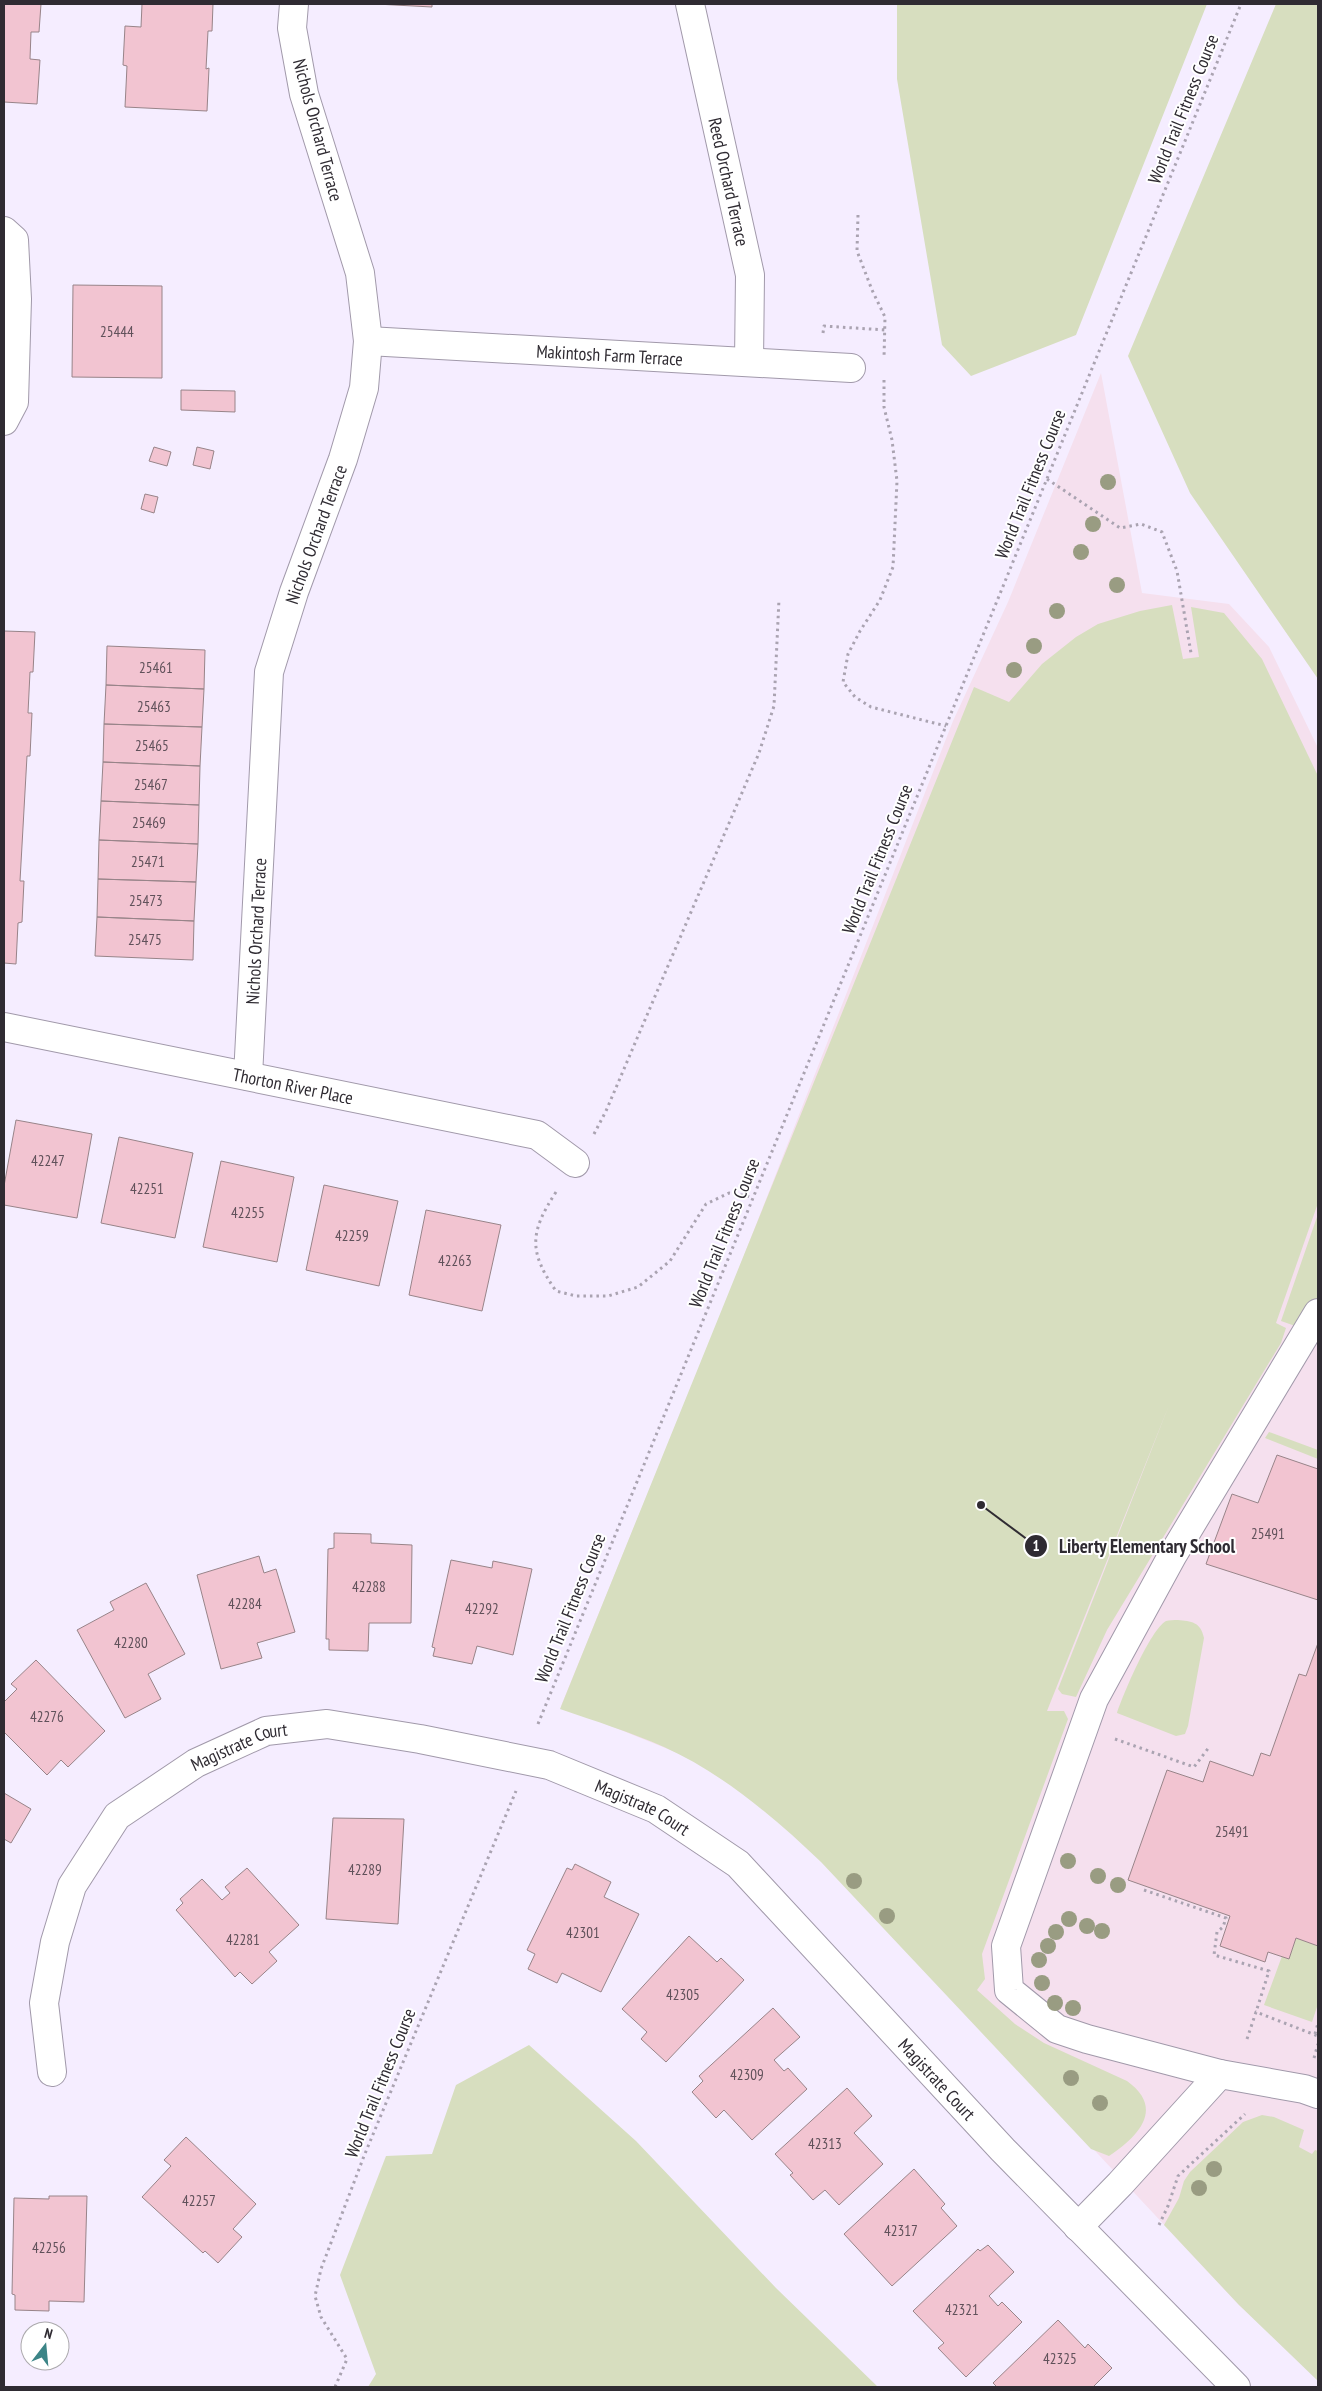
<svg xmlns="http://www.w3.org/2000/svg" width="1322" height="2391" font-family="'PT Sans Narrow',sans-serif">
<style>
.education{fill:#f5e0ee}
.green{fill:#d7debf}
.building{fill:#f2c4d1;stroke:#988489}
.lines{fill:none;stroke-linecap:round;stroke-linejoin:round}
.minor-casing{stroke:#a199aa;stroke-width:30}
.path{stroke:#aaa3b1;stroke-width:3;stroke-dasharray:2.5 4;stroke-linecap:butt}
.minor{stroke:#fff;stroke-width:28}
.tree{fill:#999c82}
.labels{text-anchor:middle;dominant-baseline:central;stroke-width:4;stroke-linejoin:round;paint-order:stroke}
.number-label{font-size:15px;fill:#60515a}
.street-label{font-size:18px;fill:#2f2b32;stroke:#fff}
.leader{fill:none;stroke:#2f2b32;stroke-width:2}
.callout-dot{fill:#2f2b32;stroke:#fff;stroke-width:2}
.mark-label{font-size:15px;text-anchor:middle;font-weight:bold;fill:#fff}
.callout-label{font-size:19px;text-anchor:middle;font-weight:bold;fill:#2f2b32;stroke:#fff;stroke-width:4;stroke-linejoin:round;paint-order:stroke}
</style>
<rect width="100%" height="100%" fill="#f5edff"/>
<path class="education" d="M1101,373L1142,593L1229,604L1269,647L1318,748V2372L1239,2305L802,1837L700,1762L561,1706L725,1304L953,721L1008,602Z"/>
<path class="green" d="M897,4H1207L1076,335L971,376L942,345L897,79Z
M1276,4H1318V679L1190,493L1128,356Z
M1172,605L1183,659L1199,657L1191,607L1224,613L1262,659L1318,776V1203L1276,1323L1286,1328L1281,1343L1107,1630L1076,1697L1062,1694L1058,1689L1169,1405L1047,1711H1064L1068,1719L982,1954L985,1979L977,1990L1015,2024L1044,2043L1127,2081C1166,2109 1137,2137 1109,2156L1091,2149L821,1862C775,1818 722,1773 664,1747C630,1732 595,1721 560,1709L974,687L1009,702L1042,664L1076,637L1098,624L1140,611Z
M1318,1214V1334L1281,1321Z
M1269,1432L1318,1450V1459L1265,1438Z
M1178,1620C1191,1621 1201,1622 1204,1638L1188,1726L1185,1734L1176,1736L1117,1713C1123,1695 1150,1630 1166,1621C1169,1620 1174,1620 1178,1620Z
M1296,1938L1318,1946V2004L1312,2022L1264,2005L1282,1956Z
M529,2045L636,2141L776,2288L878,2387H368L376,2374L340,2275L386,2156L432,2154L456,2085Z
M1262,2115L1274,2117L1304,2130L1299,2147L1312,2154L1315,2150L1318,2151V2381L1239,2305L1164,2225L1179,2198L1184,2181L1190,2172L1243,2122Z"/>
<path class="building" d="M4,4H41L39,32H31L30,59L40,60L37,104L4,102Z
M142,4H213L212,31H208L206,69L209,68L207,111L125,107L127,66L123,65L125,26L141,27Z
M376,4H432V7Z
M73,285L162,286V378L72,377Z
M181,390L235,391V412L181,410Z
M154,447L171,452L167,466L149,461Z
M197,447L214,451L210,469L193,465Z
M145,494L158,497L154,513L141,509Z
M4,631L35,632L33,672H30L28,713H32L30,756H27L20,881H24L22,922L18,923L16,964L4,963Z
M107,646L205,650L204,689L106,685Z
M106,685L204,689L202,727L104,724Z
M104,724L202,727L200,766L103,762Z
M103,762L200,766L199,805L101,801Z
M101,801L199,805L198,844L99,840Z
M99,840L198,844L196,882L98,879Z
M98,879L196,882L194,921L97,917Z
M97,917L194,921L193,960L95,956Z
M16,1120L92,1134L77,1218L4,1205V1186Z
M119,1137L193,1153L175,1238L101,1223Z
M221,1161L294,1177L277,1262L203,1247Z
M324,1185L398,1201L379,1286L306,1270Z
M426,1210L501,1225L482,1311L409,1295Z
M1277,1455L1318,1469V1600L1206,1564L1232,1494L1258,1503Z
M334,1533L371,1534V1543L412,1545L411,1623H369L368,1651L329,1650V1639H326L328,1549L334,1548Z
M259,1556L264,1573L276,1569L295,1632L257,1643L262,1658L221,1669L197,1575Z
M451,1560L492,1568L493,1561L532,1569L513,1655L477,1646L472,1664L433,1656L435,1648L432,1647Z
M146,1583L185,1654L148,1674L161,1699L125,1718L77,1630L114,1610L110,1602Z
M1318,1643V1946L1296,1938L1289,1959L1268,1952L1265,1962L1220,1946L1230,1916L1128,1880L1167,1770L1203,1782L1210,1761L1253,1776L1261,1753L1270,1756L1299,1674L1306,1676Z
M36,1660L105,1731L68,1767L61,1760L47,1775L4,1732V1702L17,1689L11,1684Z
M4,1793L31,1809L11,1843L4,1839Z
M333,1818L404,1819L398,1924L326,1919Z
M575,1864L611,1882L604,1897L639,1914L601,1992L562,1973L557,1983L528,1969L535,1954L527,1950L567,1868L572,1870Z
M247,1868L299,1925L269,1952L277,1961L252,1984L240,1972L235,1977L176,1910L183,1903L180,1899L202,1879L222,1900L230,1893L225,1887Z
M689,1936L717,1962L721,1958L744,1980L666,2062L641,2039L647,2032L622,2009Z
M773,2008L800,2037L774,2060L784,2071L788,2068L807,2089L752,2140L724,2110L716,2118L692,2092L703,2081L699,2076Z
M847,2088L872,2116L854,2133L883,2164L839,2205L825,2190L813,2200L790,2175L793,2173L775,2154Z
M186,2137L256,2204L233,2229L242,2237L218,2263L205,2251L203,2253L142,2197L171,2166L164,2160Z
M914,2169L945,2204L941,2208L957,2226L892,2286L844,2234Z
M49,2196H87L84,2302L49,2301V2311L15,2310V2295L12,2294L14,2198L49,2199Z
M988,2245L1014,2272L989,2296L998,2306L1002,2302L1022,2322L966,2377L938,2348L944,2343L913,2311L978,2249L980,2251Z
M1058,2320L1085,2348L1088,2344L1112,2368L1093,2387H997L993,2383Z"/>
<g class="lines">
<g class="minor-casing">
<g id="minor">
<path id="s1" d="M690,4L750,275L749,362"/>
<path d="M4,231L14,240L17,299L14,402L4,421"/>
<path id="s2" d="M368,341L851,368"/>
<path id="s3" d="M4,1027L537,1135L575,1163"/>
<path id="s4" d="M248,1076L269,672L294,592L343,459L364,388L368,341L360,273L304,94L292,28L294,4"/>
<path id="s5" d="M52,2072L44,2003L55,1942L72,1886L117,1816L196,1763L266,1731L327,1724L420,1739L549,1765L656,1809L738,1864L1003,2150L1236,2387"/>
<path d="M1220,2074L1087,2039L1057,2029L1009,1990L1006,1946L1094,1699L1172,1556L1318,1313"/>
<path d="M1078,2227L1120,2184L1220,2074L1304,2089L1318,2094"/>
</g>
</g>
<path class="path" d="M858,215L857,251L872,290L885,317L884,358
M823,333L824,326L885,330
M884,380V407L892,440L897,481L893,567L880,600L860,631L848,654L843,682L855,697L871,707L946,726
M1047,479L1120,528L1141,524L1162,532L1177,571L1191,653
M594,1134L606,1111L759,753L774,706L779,599
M556,1192C530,1232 528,1251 556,1291L576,1296H608L638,1287L670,1261L706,1204L729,1193L753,1197
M538,1724L1241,4
M1115,1739L1194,1767L1210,1746
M1144,1890L1226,1918L1223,1927L1217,1932L1214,1955L1269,1971L1256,2012
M1315,2034L1318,2023
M1247,2039L1256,2012L1318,2036
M1314,2058L1318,2044
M1159,2225L1168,2206L1178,2176L1245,2114
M335,2387L347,2359L321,2317L315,2296L321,2269L364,2156L516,1791"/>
<use href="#minor" class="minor"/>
</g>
<g class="tree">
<circle cx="1108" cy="482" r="8"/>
<circle cx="1093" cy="524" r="8"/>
<circle cx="1081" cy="552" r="8"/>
<circle cx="1117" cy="585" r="8"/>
<circle cx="1057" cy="611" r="8"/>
<circle cx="1034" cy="646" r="8"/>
<circle cx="1014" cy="670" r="8"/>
<circle cx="1068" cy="1861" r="8"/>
<circle cx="1098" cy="1876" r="8"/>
<circle cx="854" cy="1881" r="8"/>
<circle cx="1118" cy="1885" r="8"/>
<circle cx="887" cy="1916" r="8"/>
<circle cx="1069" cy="1919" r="8"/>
<circle cx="1087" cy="1926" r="8"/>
<circle cx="1102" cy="1931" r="8"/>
<circle cx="1056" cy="1932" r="8"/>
<circle cx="1048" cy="1946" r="8"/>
<circle cx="1039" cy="1960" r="8"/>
<circle cx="1042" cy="1983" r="8"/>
<circle cx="1055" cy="2003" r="8"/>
<circle cx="1073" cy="2008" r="8"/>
<circle cx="1071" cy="2078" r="8"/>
<circle cx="1100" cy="2103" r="8"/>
<circle cx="1214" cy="2169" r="8"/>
<circle cx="1199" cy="2188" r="8"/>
</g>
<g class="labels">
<g class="number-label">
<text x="117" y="331">25444</text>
<text x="156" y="667">25461</text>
<text x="154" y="706">25463</text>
<text x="152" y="745">25465</text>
<text x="151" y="784">25467</text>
<text x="149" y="822">25469</text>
<text x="148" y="861">25471</text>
<text x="146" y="900">25473</text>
<text x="145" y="939">25475</text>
<text x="48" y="1160">42247</text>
<text x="147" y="1188">42251</text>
<text x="248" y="1212">42255</text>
<text x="352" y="1235">42259</text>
<text x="455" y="1260">42263</text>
<text x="1268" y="1533">25491</text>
<text x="369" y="1586">42288</text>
<text x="245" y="1603">42284</text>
<text x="482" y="1608">42292</text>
<text x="131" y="1642">42280</text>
<text x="47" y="1716">42276</text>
<text x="1232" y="1831">25491</text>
<text x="365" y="1869">42289</text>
<text x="583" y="1932">42301</text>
<text x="243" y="1939">42281</text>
<text x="683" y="1994">42305</text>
<text x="747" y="2074">42309</text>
<text x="825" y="2143">42313</text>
<text x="199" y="2200">42257</text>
<text x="901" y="2230">42317</text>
<text x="49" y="2247">42256</text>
<text x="962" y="2309">42321</text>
<text x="1060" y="2358">42325</text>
</g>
<g class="street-label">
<text transform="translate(1183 109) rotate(-68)">World Trail Fitness Course</text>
<text transform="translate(318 130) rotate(75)">Nichols Orchard Terrace</text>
<text stroke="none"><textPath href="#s1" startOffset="182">Reed Orchard Terrace</textPath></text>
<text stroke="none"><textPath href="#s2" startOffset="242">Makintosh Farm Terrace</textPath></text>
<text transform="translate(1030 484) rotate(-68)">World Trail Fitness Course</text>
<text stroke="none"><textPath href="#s4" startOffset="550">Nichols Orchard Terrace</textPath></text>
<text transform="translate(877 859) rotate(-68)">World Trail Fitness Course</text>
<text stroke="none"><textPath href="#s4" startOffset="145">Nichols Orchard Terrace</textPath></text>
<text stroke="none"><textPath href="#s3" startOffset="295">Thorton River Place</textPath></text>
<text transform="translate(724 1233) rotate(-68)">World Trail Fitness Course</text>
<text transform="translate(570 1608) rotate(-68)">World Trail Fitness Course</text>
<text stroke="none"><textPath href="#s5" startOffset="415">Magistrate Court</textPath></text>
<text stroke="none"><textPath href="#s5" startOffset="835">Magistrate Court</textPath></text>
<text stroke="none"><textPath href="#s5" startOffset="1240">Magistrate Court</textPath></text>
<text transform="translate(380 2083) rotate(-68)">World Trail Fitness Course</text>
</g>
</g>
<path class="leader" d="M981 1505L1036 1546"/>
<g class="callout-dot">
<circle cx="981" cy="1505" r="5"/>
<circle cx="1036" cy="1546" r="12"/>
</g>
<g class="mark-label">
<text x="1036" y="1551">1</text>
</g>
<g class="callout-label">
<text x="1147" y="1553">Liberty Elementary School</text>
</g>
<rect width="1322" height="2391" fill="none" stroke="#2f2b32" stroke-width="10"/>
<g transform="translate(45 2346) rotate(16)"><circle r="24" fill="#ffffff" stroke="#acaaad"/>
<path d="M0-4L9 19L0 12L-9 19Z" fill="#3c8587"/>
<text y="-8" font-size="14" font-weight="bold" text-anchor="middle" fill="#2f2b32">N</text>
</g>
</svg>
